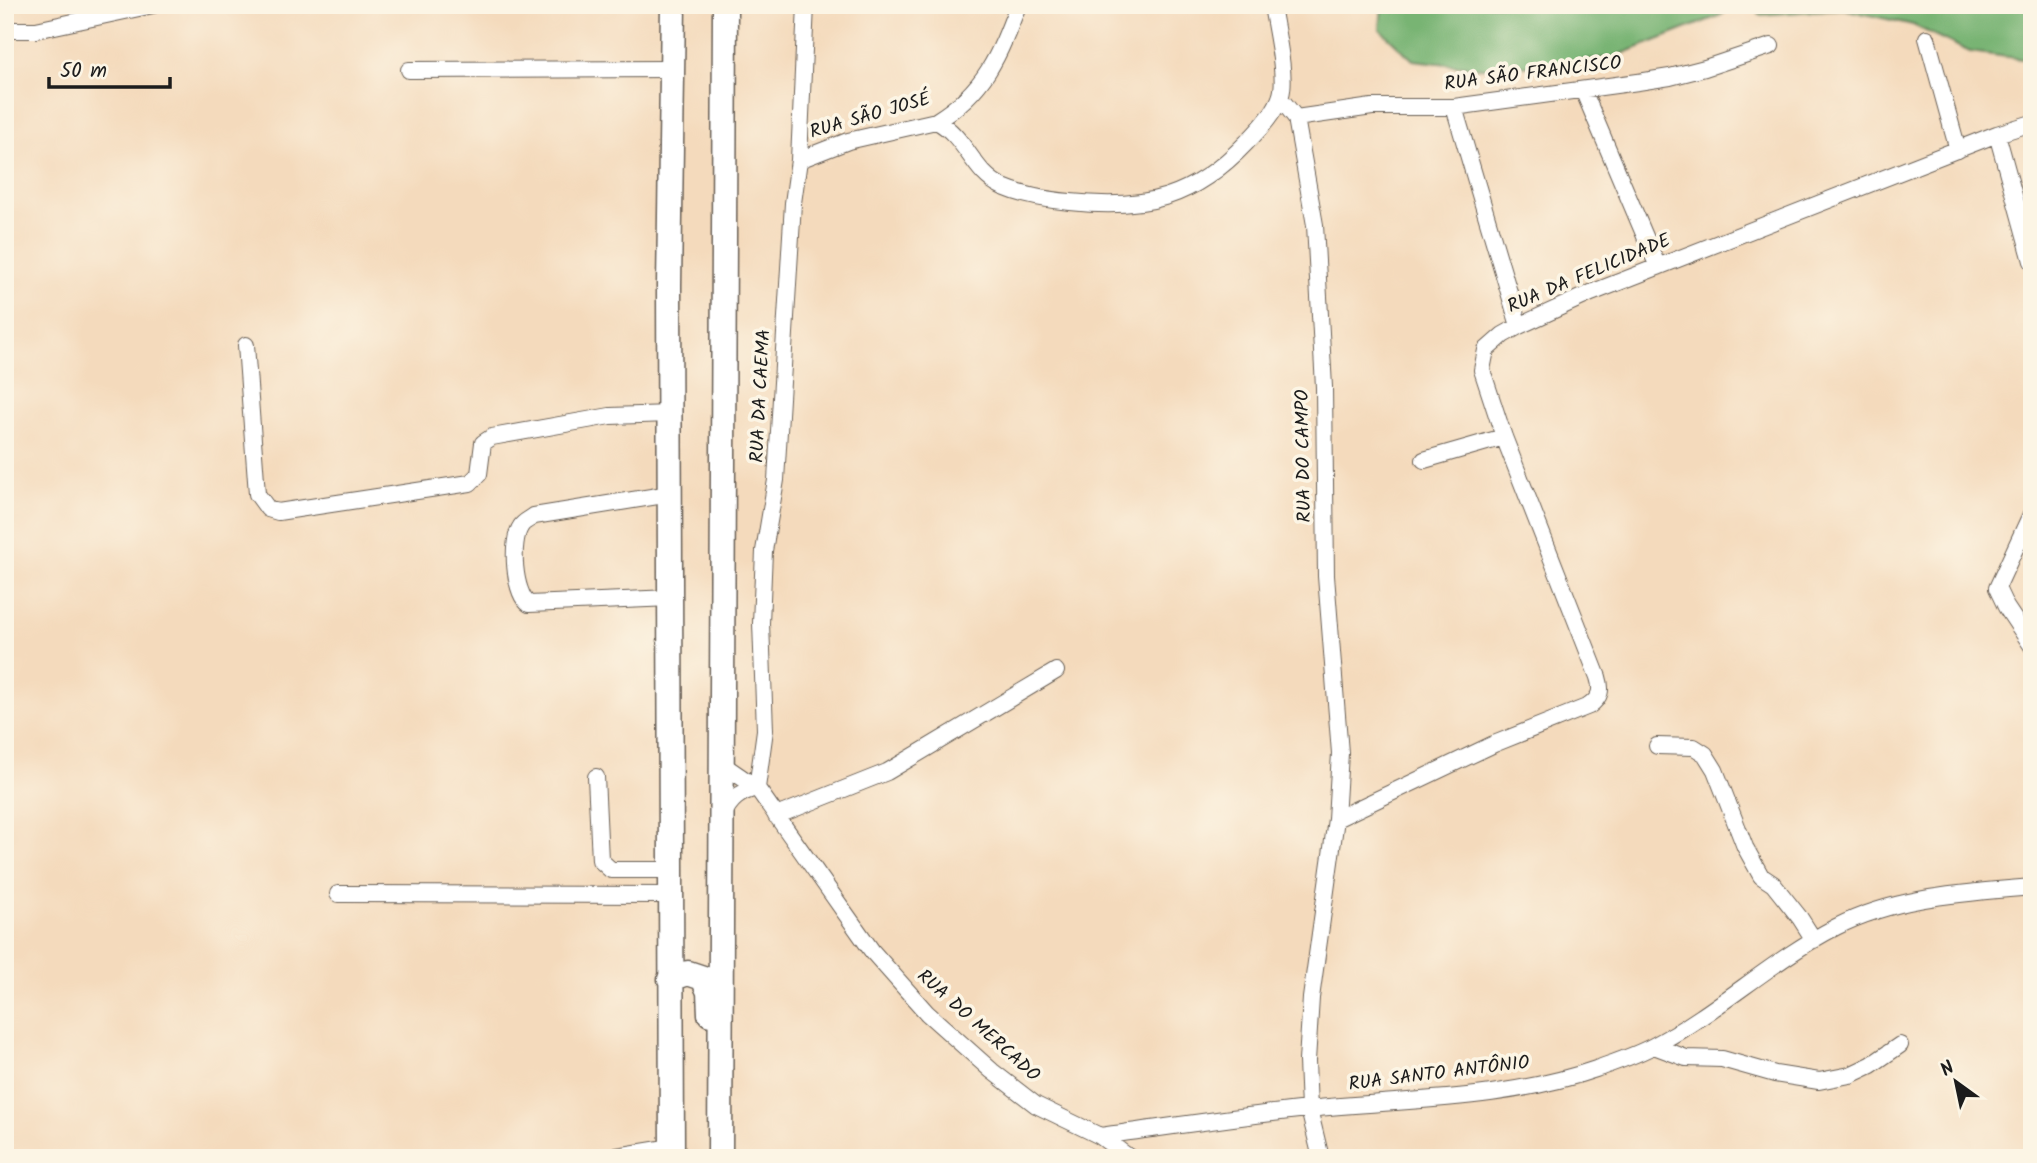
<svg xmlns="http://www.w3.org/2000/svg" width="2037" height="1163" font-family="Kalam,sans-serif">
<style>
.forest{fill:#78b473;stroke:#4a6848;stroke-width:2}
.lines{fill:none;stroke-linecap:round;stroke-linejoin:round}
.minor-casing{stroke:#685e54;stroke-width:18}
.highway-casing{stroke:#685e54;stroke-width:27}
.minor{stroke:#fff;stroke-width:16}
.highway{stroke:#fff;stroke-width:24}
.labels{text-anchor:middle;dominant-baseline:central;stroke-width:7;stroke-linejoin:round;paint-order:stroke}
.street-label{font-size:19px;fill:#1c1c1c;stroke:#fcf5e5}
</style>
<rect width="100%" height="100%" fill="#fcf5e5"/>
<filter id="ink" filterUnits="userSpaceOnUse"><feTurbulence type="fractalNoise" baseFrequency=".0143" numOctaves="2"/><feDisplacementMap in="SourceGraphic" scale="14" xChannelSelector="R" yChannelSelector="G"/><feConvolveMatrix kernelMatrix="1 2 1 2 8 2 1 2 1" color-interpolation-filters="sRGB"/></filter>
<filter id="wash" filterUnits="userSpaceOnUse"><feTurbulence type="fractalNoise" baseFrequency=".00686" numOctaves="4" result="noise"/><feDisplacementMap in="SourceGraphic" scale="28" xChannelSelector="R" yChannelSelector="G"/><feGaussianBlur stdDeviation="1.57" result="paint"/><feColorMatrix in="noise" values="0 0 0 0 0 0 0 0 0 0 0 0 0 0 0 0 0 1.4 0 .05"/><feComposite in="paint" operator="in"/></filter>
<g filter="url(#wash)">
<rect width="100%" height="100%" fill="#f4dabc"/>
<path class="forest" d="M1382,5H1736L1721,15L1614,57L1491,69L1413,60L1380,29Z
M1755,5H2032V56L2022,59L1970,52L1913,25L1843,9L1760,15Z"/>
</g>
<g filter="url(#ink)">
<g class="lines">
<g class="minor-casing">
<path id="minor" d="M5,30H36L153,5
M1927,38L1958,150
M409,70L673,69
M1583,90L1658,267
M1280,98L1296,118L1315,225L1324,387L1326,576L1340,753L1336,819L1311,998L1307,1061L1309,1109L1321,1158
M1454,107L1519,326
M1296,118L1372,107H1454L1638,82L1670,77L1705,68L1771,46
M936,121C967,137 972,173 1003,187C1024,196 1047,200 1070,202C1146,210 1193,199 1247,142C1260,129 1276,112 1281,95C1287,75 1275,27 1272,5
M1997,134L2032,261
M799,160L848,141L936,121C985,91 999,56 1018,5
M246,345L257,494L268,509L278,512L470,483L479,474L483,443L492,437L610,416L670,414
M1424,460L1504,437
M670,494L534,516C530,519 523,522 521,526C510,541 514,594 529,604L671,598
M2032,512L1997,588L2006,607L2032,646
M1657,746L1694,747L1705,754L1715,770L1745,847L1761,876L1773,884L1800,918L1814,940
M722,764L757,788L872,951L927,1013L992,1071L1036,1105L1100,1136L1130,1158
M596,777L600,860L611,870H671
M757,788L765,730L761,623L764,551L776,480L793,203L799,160L806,5
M723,816C730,799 740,792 757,788
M776,816L887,772L1056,671
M1336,819L1494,744L1589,706C1601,697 1602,690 1598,677L1504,437L1482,370L1486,350L1503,335L1519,326L1591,293L1997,134L2032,123
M338,894L670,895
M1654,1046L1686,1058L1722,1059L1775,1074L1819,1081L1850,1075L1871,1065L1900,1045
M1100,1136C1169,1127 1239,1116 1309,1109C1405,1099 1504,1101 1596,1069C1615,1062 1637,1055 1655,1045C1719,1011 1772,960 1836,927C1897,896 1966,893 2032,887
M605,1158L672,1147"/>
</g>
<g class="highway-casing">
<path id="highway" d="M670,979L688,973L703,978L709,992L710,1014
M672,1158L669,286L673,5
M720,1158L725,5"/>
</g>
<use href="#minor" class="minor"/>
<use href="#highway" class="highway"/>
</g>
</g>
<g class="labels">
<g class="street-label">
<text transform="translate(1533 74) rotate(-7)">RUA SÃO FRANCISCO</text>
<text transform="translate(870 116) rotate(-16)">RUA SÃO JOSÉ</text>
<text transform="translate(1589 274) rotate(-23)">RUA DA FELICIDADE</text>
<text transform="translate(761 396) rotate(-87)">RUA DA CAEMA</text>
<text transform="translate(1304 456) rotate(-91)">RUA DO CAMPO</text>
<text transform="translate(978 1026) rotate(42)">RUA DO MERCADO</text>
<text transform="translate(1439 1074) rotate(-7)">RUA SANTO ANTÔNIO</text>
</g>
</g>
<rect width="2037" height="1163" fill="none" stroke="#fcf5e5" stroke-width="28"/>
<g transform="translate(1956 1082) rotate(327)" stroke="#fcf5e5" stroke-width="5" paint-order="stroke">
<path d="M0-5L12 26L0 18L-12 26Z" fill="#1c1c1c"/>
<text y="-10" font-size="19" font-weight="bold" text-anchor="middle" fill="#1c1c1c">N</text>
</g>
<path d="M49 77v10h121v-10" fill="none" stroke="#1c1c1c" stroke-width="3.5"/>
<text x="60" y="77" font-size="21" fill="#1c1c1c" stroke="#fcf5e5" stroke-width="5" paint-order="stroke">50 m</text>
</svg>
